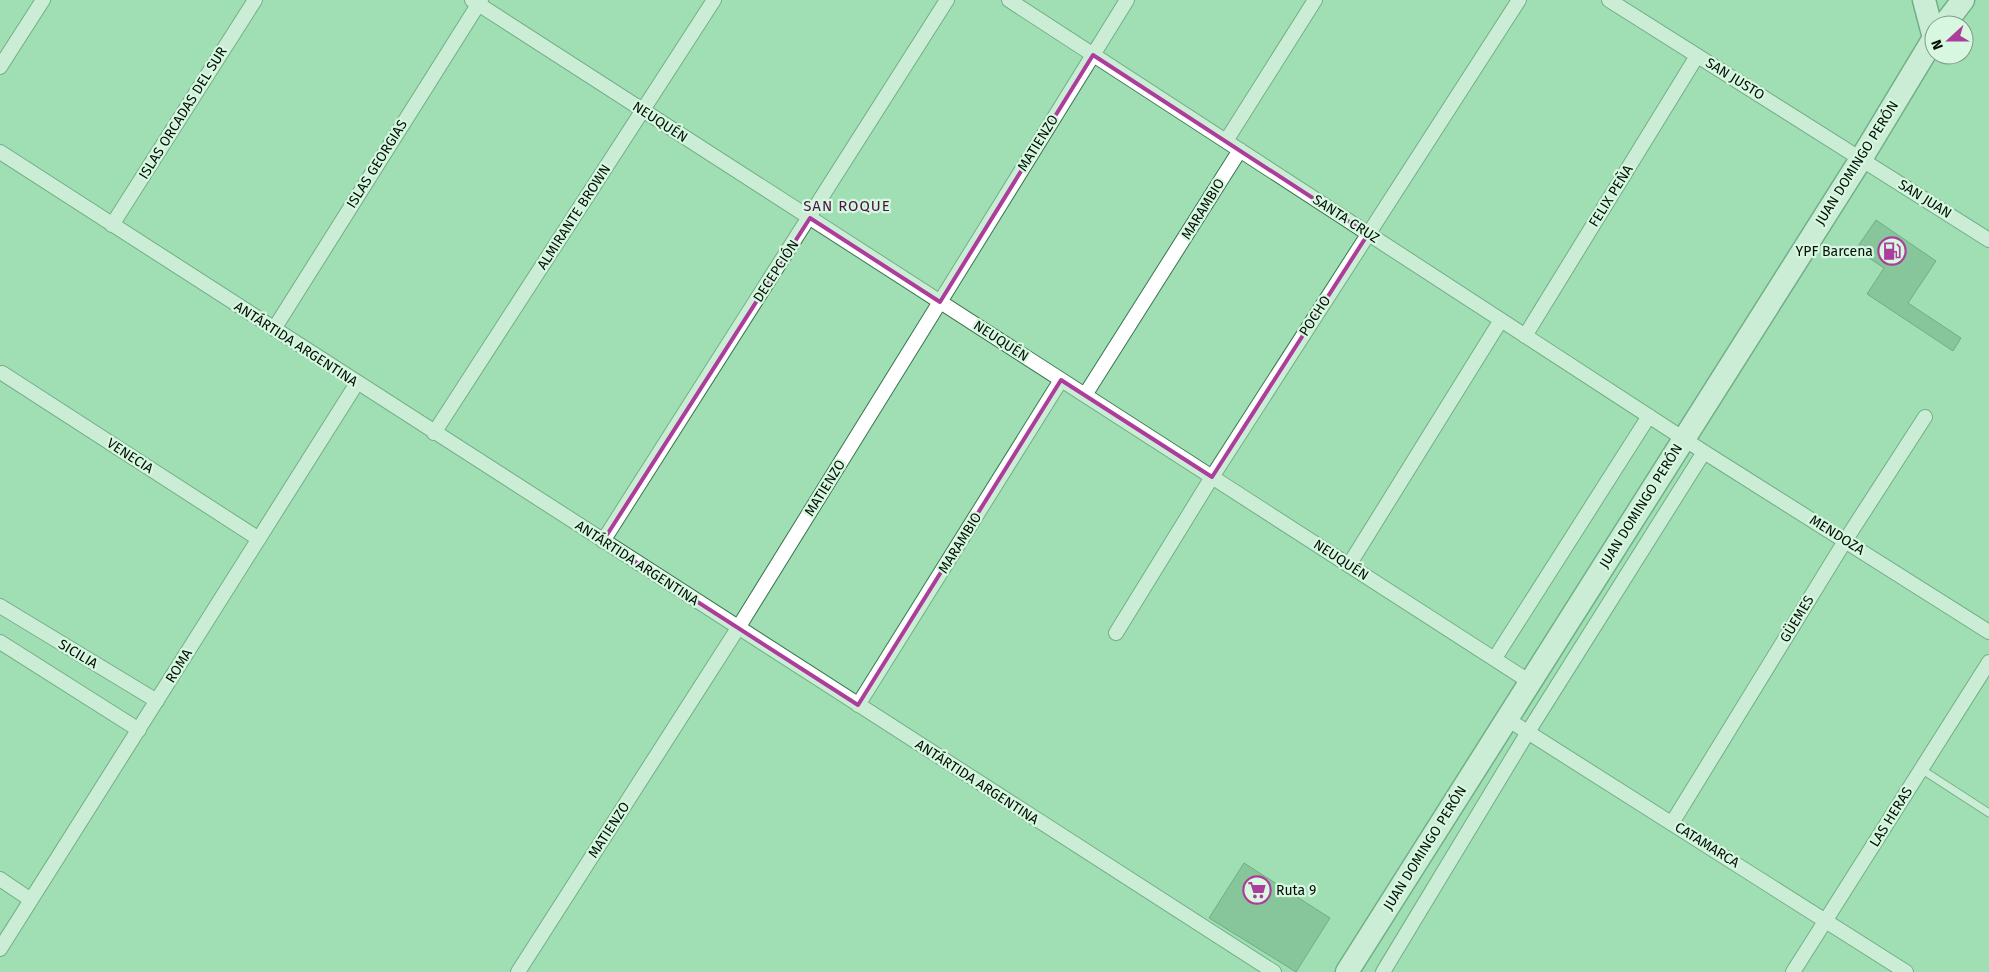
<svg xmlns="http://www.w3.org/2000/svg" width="1989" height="972" font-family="'Fira Sans',sans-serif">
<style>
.building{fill:#68a67d;stroke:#35724c}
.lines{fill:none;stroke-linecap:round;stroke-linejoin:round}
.service-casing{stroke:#397650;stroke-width:9}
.minor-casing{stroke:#397650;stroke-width:16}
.primary-casing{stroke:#397650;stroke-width:25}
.service{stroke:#fff;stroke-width:7}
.minor{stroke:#fff;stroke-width:14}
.primary{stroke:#fff;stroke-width:22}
.marked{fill:none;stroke:#ac3d9b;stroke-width:4;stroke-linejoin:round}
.labels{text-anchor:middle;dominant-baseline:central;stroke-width:4.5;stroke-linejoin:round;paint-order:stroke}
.street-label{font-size:14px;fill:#001104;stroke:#d8f7e1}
.poi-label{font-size:14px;fill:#001104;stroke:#d8f7e1;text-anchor:end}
.neighbourhood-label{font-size:15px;letter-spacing:1px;fill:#4a1542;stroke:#d8f7e1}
</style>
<rect width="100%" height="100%" fill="#a0dfb4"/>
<path class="building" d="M1876,220L1936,261L1908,303L1961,338L1953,351L1867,294L1884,268L1856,249Z
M1244,863L1330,918L1296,972L1209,918Z"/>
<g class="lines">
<g class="service-casing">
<path id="service" d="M1921,769L1989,813"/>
</g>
<g class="minor-casing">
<path id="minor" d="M472,0L1530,682
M1009,0L1704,452L1989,632
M1609,0L1989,240
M0,67L43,0
M1226,141L1315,0
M0,152L1274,972
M112,225L255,0
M274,329L481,0
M1525,336L1697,56
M2,373L259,539
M1085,395L1240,150
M434,433L714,0
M603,541L947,0
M1349,565L1501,320
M0,606L157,701
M1116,633L1212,477L1519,0
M0,642L139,730
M1495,658L1649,416
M858,705L1061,380
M1507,719L1906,972
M1672,823L1845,541L1925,417
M0,879L31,900
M0,949L357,383
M518,972L738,628L1127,0
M1383,972L1528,732L1704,452
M1793,972L1989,662"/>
</g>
<g class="primary-casing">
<path id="primary" d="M1924,0L1934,38
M1944,25L1963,0
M1347,972L1861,159L1934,38"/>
</g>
<use href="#service" class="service"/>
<use href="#minor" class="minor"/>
<use href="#primary" class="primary"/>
</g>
<path d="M0 0H1989V972H0ZM1093,55L1368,234L1212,477L1061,380L858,705L603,541L810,218L940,302Z" fill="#a0dfb4" fill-opacity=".55" fill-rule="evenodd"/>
<path class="marked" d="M1093,55L1368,234L1212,477L1061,380L858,705L603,541L810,218L940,302Z"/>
<defs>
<g id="fuel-ring" transform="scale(1.4375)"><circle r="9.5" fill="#d8f7e1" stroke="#ac3d9b" stroke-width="1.5"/><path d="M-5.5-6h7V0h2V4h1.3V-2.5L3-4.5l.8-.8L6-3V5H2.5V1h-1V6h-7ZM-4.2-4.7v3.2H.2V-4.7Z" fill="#ac3d9b"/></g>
<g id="supermarket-ring" transform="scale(1.4375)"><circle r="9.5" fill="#d8f7e1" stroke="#ac3d9b" stroke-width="1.5"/><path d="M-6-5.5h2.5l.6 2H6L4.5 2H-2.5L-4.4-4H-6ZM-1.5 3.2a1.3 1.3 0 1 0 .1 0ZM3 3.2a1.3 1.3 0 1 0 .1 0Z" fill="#ac3d9b"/></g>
</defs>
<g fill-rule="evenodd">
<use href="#fuel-ring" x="1892" y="251"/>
<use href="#supermarket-ring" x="1257" y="890"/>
</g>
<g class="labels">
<g class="street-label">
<text transform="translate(1735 79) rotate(32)">SAN JUSTO</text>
<text transform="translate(183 113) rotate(-58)">ISLAS ORCADAS DEL SUR</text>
<text transform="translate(660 122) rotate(33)">NEUQUÉN</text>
<text transform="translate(1038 143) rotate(-58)">MATIENZO</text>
<text transform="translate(1857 163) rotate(-58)">JUAN DOMINGO PERÓN</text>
<text transform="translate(377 164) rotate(-58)">ISLAS GEORGIAS</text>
<text transform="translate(1611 196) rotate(-58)">FELIX PEÑA</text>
<text transform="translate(1925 199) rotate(32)">SAN JUAN</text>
<text transform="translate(1203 209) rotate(-58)">MARAMBIO</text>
<text transform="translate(574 217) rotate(-57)">ALMIRANTE BROWN</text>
<text transform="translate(1346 219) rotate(33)">SANTA CRUZ</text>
<text transform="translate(776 271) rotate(-57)">DECEPCIÓN</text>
<text transform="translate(1315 316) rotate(-57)">POCHO</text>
<text transform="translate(1001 341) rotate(33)">NEUQUÉN</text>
<text transform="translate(296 344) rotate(33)">ANTÁRTIDA ARGENTINA</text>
<text transform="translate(130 456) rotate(33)">VENECIA</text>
<text transform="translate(825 488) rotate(-58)">MATIENZO</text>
<text transform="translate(1641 506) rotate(-58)">JUAN DOMINGO PERÓN</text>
<text transform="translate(1837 535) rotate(32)">MENDOZA</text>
<text transform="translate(960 543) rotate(-58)">MARAMBIO</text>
<text transform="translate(1341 560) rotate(33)">NEUQUÉN</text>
<text transform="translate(637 563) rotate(33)">ANTÁRTIDA ARGENTINA</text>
<text transform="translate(1797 619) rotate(-59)">GÜEMES</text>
<text transform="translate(78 654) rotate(31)">SICILIA</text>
<text transform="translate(179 666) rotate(-58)">ROMA</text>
<text transform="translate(977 782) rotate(33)">ANTÁRTIDA ARGENTINA</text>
<text transform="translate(1891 817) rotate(-58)">LAS HERAS</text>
<text transform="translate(609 830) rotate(-57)">MATIENZO</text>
<text transform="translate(1707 845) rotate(32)">CATAMARCA</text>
<text transform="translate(1425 848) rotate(-58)">JUAN DOMINGO PERÓN</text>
</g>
<g class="poi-label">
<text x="1873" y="251">YPF Barcena</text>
<text x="1276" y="890" text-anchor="start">Ruta 9</text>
</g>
<g class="neighbourhood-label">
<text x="847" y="206">SAN ROQUE</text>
</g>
</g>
<g transform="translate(1949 40) rotate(249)"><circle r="24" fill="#d8f7e1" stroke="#829b89"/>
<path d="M0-4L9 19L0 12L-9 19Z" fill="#ac3d9b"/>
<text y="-8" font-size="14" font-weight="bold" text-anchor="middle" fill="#001104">N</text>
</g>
</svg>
